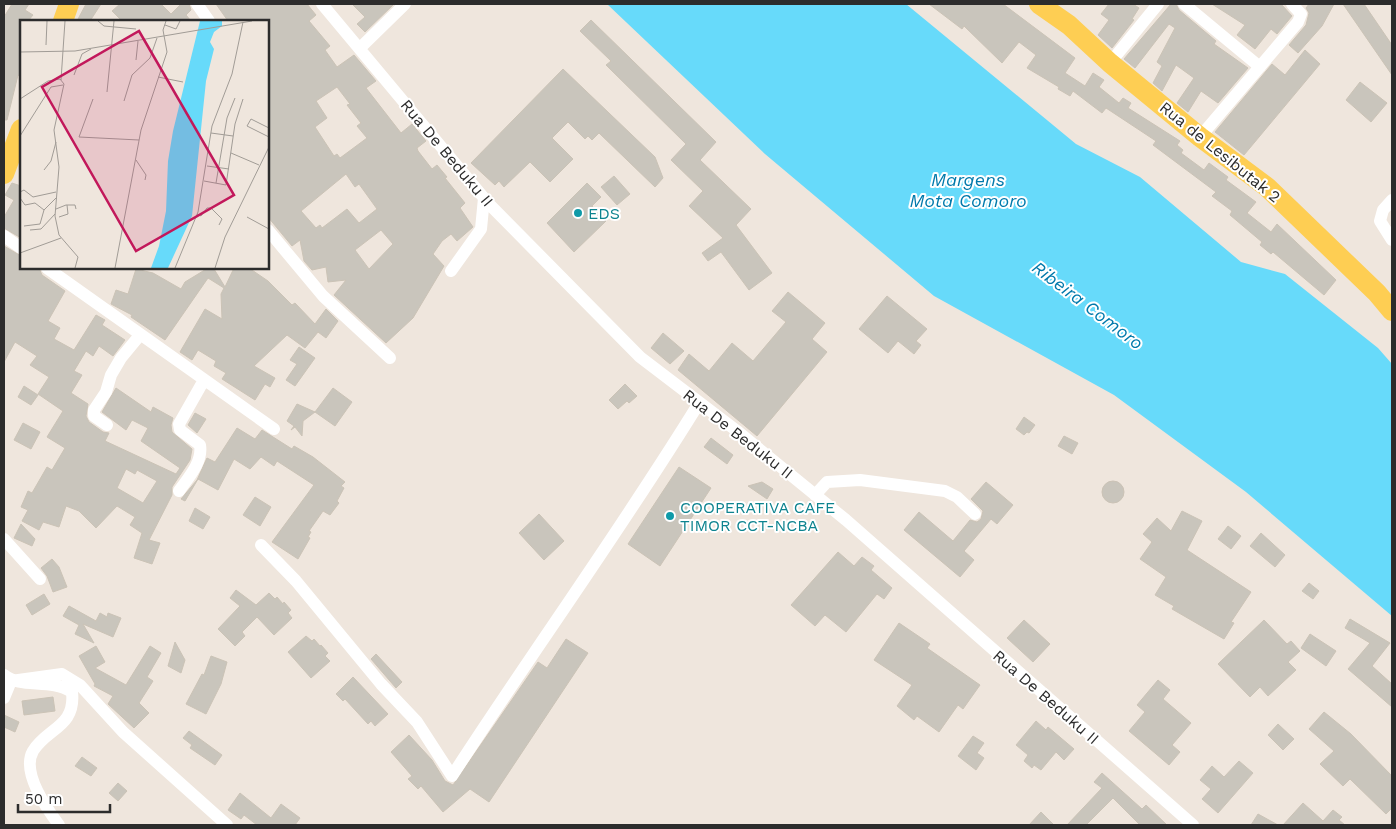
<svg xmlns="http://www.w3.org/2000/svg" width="1396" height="829" font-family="'Work Sans',sans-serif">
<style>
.water{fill:#67dafa}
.building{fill:#c9c5bc;stroke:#cbc3b6;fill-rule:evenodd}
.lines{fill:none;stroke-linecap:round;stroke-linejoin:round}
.street{stroke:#fff;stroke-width:12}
.primary{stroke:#fece53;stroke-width:20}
.culture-dot{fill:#0f9aa8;stroke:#fff;stroke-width:2}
.labels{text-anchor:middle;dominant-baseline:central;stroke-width:4;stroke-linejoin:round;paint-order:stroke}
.street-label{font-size:16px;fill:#2c2c2c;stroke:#fff}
.culture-label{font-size:16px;fill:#0d838f;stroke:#fff;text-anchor:start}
.water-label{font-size:18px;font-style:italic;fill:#0179ab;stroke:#fff}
.inset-road{fill:none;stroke:#a19c96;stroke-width:1}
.view{fill:#c2185b;fill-opacity:0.15;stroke:#c2185b;stroke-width:2.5}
.inset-edge{fill:none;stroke:#2c2c2c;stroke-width:2.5}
</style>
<rect width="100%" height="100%" fill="#efe6dd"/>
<path class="water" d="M607,4H906L1076,144L1140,177L1241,262L1285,274L1378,348L1392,364V616L1246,492L1114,395L934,296L765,154Z"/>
<path class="building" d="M12,4H29L25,10L33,15L28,21H21V77L18,75L7,120H4V17Z
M86,4H101L90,21H77Z
M120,4H161L171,14L181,4H189L191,10L186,15L191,21H122L112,11Z
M216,4H307L316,15L309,21L330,46L325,50L337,67L354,55L376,81L366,88L401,133L412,124L426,141L417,148L418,151L432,169L437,165L447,177L445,178L465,203L460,208L473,227L457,241L451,234L442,241L433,254L444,266L413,318L386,343L334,295L346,280L328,282L326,267L312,270L304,261L300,240L292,246L268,217V21H228ZM337,87L350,104L347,105L361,123L357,126L367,138L340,158L337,154L334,156L315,127L327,118L316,101ZM346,174L355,187L359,184L377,209L359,223L347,209L322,228L320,225L316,228L301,211ZM381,230L393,244L369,269L355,250Z
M352,4H394L365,32L357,24L365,17Z
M929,4H1003L1075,58L1065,73L1085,86L1093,73L1104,80L1099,87L1119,103L1123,98L1131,103L1128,108L1180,141L1177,145L1183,150L1181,153L1204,170L1209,163L1228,177L1226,180L1256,202L1247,213L1271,232L1277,224L1336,280L1324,295L1273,252L1271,254L1260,245L1262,242L1230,215L1232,211L1212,196L1216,192L1153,145L1156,141L1106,108L1102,113L1073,91L1070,96L1058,89L1059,87L1027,68L1036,55L1019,42L1002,63L964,26L962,29Z
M1109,4H1133L1139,8L1132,19L1134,20L1112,48L1098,35L1109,20L1101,14Z
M1171,4H1176L1179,10L1216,41L1214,44L1248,68L1218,103L1201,91L1188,112L1177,103L1194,78L1176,65L1162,91L1153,83L1162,66L1157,62L1175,28L1169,24L1135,68L1124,59Z
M1212,4H1281L1292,16L1277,34L1271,29L1255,49L1237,35L1245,25Z
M1309,4H1334L1322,26L1298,53L1289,45L1306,25L1309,13L1306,8Z
M1343,4H1364L1392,45V75Z
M591,20L716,142L700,160L751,209L736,225L772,273L749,290L721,252L708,261L702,253L723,238L689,206L703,191L671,160L686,144L606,65L611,61L580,31Z
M1305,50L1320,64L1244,155L1215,132L1272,64L1285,75Z
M563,69L655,157L663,178L655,187L599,133L592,140L588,136L585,139L568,122L552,138L573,159L550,182L530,162L504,187L499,181L495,185L471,163Z
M1360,82L1387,103L1371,122L1346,100Z
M614,176L630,194L617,205L601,187Z
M12,183L21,186V238L4,228V217L14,200L5,195Z
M587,183L601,197L592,206L606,221L574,252L547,223Z
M4,246L21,256V268H39L42,275L65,291L48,321L60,328L54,339L74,350L96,315L105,320L102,325L125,340L113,356L99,346L93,356L86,351L74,371L82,375L71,393L88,404L86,416L89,422L103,432L109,433L105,441L176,474L180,468L141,441L148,428L132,420L126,430L102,412L116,388L151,412L153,407L173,418L171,425L172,432L192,449L190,460L172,487V495L149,540L160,543L152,564L134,558L142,533L130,525L135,517L117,506L96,528L79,511L66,506L59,527L43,522L39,530L22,521L28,510L21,507L28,491L32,493L47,467L52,470L65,448L47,437L63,411L38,394L49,377L30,365L37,356L15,342L4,362ZM126,469L135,474L137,470L157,481L143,503L117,488Z
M208,268H215L214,269L225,287L234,268H249L268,281L292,305L295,303L315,324L326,309L338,321L326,338L318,332L305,348L287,335L254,366L275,378L270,387L265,384L255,400L222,379L226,373L214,366L216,361L198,350L192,360L180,352L205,309L222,319L221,294L224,288L208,278L165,340L131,317L132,315L111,304L116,290L128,294L136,269L153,273L181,289L185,282Z
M788,292L825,323L812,339L827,352L757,436L678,370L689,354L709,371L732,343L753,361L786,322L772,311Z
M887,296L927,329L916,341L921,345L914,354L898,341L888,353L859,329Z
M663,333L684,351L670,364L651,348Z
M299,347L315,358L295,386L286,380L297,364L290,360Z
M625,384L637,396L629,403L627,401L618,409L609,400Z
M24,386L38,395L31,405L18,397Z
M333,388L352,402L335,426L315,412Z
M297,404L315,412L303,421L302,436L295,427L291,430L294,426L287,421Z
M195,413L206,419L197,433L188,425Z
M1024,417L1035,425L1029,433L1027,432L1024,435L1016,429Z
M23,423L40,432L31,449L14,440Z
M237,428L255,439L262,430L292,449L294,446L313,457L345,482L341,486L344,488L337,501L339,503L330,515L323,511L309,531L311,532L308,537L310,538L298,559L272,542L314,485L277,461L274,466L261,457L250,469L234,459L218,490L198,479L185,501L181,499L197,480L207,458L215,462Z
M1064,436L1078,443L1072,454L1058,446Z
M711,438L733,455L727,464L704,447Z
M679,467L711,488L660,566L628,544Z
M1102 492a11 11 0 1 1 22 0a11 11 0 1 1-22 0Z
M762,482L773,489L767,499L748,486Z
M986,482L1013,505L997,524L991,519L964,551L974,560L960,577L904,530L919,512L953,541L970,520L977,522L981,519L983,511L971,499Z
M255,497L271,507L260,526L243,515Z
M195,508L210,517L203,529L189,521Z
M1182,511L1202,521L1187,550L1251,592L1231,622L1234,623L1224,639L1172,609L1174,606L1155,595L1166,577L1140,559L1152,542L1143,534L1157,518L1171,531Z
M539,514L564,541L544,560L519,533Z
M21,524L35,539L32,546L14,538Z
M1228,526L1241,536L1231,549L1218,539Z
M1261,533L1285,555L1275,567L1250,546Z
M838,552L854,566L862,557L874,566L871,570L892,588L884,599L877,594L846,632L825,615L815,626L791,605Z
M52,559L59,567L67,587L53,592L47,576L41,568Z
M1309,583L1319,591L1313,599L1302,591Z
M236,590L256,605L269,593L275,599L277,597L283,604L284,602L291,610L288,613L292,618L274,635L257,617L242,632L245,636L235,646L218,629L240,606L230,598Z
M44,594L50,604L32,615L26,605Z
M69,606L96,621L100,613L107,617L108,613L121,618L113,637L83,624L94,643L75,634L79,625L63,616Z
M1350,619L1390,643L1372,666L1392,684V707L1348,669L1370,643L1345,628Z
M1024,620L1050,644L1033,662L1007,638Z
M1264,620L1287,644L1291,641L1300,651L1288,662L1296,670L1268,696L1260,687L1250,697L1218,664Z
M899,623L930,644L927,648L980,685L963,709L958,705L939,732L917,716L914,720L897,706L912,685L874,660Z
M1310,634L1336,651L1326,666L1301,648Z
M306,636L312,641L314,639L320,646L321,645L328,653L325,656L330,661L311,678L288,652Z
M566,639L588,653L489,802L470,789L443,812L421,786L418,789L408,779L412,776L391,752L409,735L432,760L445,781L453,785L538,662L547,668Z
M175,642L185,660L181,673L168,666Z
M96,646L105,662L95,668L126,685L150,646L161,653L147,677L153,681L139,703L149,713L134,728L108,704L113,696L94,686L95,684L79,656Z
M376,654L402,682L396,688L371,659Z
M211,656L227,662L221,684L206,714L186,704L202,674L204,675Z
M353,677L388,714L375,726L371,721L368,724L345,699L343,701L336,694Z
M1158,680L1170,690L1163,699L1191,723L1172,745L1180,752L1169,765L1129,731L1145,712L1137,705Z
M53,697L55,711L24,715L22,701Z
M1324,712L1351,734L1392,776V808L1386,814L1350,779L1343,786L1320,764L1334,751L1309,729Z
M4,715L19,722L15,732L4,727Z
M1036,721L1046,730L1048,727L1074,749L1064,760L1056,752L1041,770L1034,765L1032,768L1024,761L1028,755L1016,745Z
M1278,724L1294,739L1283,750L1268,735Z
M189,731L222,755L215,765L190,748L192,745L183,738Z
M973,736L984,743L977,753L984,758L976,770L958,756Z
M82,757L97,768L91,776L75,766Z
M1239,761L1253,773L1218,813L1202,799L1211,789L1200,780L1212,766L1224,777Z
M1102,773L1142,809L1146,805L1167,825H1140L1113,798L1086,825H1067L1102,788L1094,782Z
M118,783L127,791L118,801L109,793Z
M240,793L271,818L281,804L300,818L295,825H257L244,815L241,819L228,810Z
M1303,803L1323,821L1333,810L1342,817L1339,820L1345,825H1283Z
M1041,812L1054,825H1029Z
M1258,814L1278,825H1251Z"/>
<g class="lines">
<path class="street" d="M197,4L209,21
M322,4L489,204L640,357L737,431L846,520L1193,825
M1184,4L1260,67
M360,48L405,4
M1110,63L1158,4
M1200,137L1298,22L1301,14L1292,4
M1392,200L1383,210L1380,221L1392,240
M268,230L323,296L390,358
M4,236L21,248
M47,268L274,429
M451,271L481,229L484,198
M107,425L94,416V410L106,392L111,375L121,358L140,335
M179,491C188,478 203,462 200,445L180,430L179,424L204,380
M815,495L827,482L860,480L945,491L957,497L975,514
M4,539L40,579
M261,545L296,581L381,684L417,722L452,776C533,651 621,530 699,403
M4,675C21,689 50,678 72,692C76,727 47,728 33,751C21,772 47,809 59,825
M4,698L11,681L62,674L80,685L123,732L227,825"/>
<path class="primary" d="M1039,4L1069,25L1110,63L1200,137L1267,187L1377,293L1392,311
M63,21L69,4
M4,174L21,129"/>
</g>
<g class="culture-dot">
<circle cx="578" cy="213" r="5"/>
<circle cx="670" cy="516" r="5"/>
</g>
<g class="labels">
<g class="street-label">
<text transform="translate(1220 152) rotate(39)">Rua de Lesibutak 2</text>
<text transform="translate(447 153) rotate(50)">Rua De Beduku II</text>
<text transform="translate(738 434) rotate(38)">Rua De Beduku II</text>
<text transform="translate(1046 697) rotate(41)">Rua De Beduku II</text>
</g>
<g class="culture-label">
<text x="588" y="213">EDS</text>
<text x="680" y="507">COOPERATIVA CAFE<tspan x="680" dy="18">TIMOR CCT-NCBA</tspan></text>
</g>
<g class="water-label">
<text x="968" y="179">Margens<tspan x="968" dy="21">Mota Comoro</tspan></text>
<text transform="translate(1088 305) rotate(37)">Ribeira Comoro</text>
</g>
</g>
<g transform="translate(20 20)">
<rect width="249" height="249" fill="#efe6dd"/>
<path d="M180,1H202V6L194,12L190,22L194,29L186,61L172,196L148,248H131L139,226L146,191L148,141L153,111Z" fill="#67dafa"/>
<path class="inset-road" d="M78,1L84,6L116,9M145,5L156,9L160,1M26,25L27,1M0,32L55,31L232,1M116,40L118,21M54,55L62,34L71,29M138,57L163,62M41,60L45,1M87,72L94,1M0,79L28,61L40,59L44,64L34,110L39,147L35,196L39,215L58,237L55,248M73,79L59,117L119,120M104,81L112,55L130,38L137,18M249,108L231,99L227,106L249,117M191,113L213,116M0,116L31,67L43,65M211,133L239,145M116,140L126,155L125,160M187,146L209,149M24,150L31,141L36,122M184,161L206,165L215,104L223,79M196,163L207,98L215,78M0,172L4,170L13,177L36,172M0,178L5,185L15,183L24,190L36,178M36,189L46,185H55L56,189M177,194L181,196L187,188H191L202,199L199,205M39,197L48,194L47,185M227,197L249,209M4,206L20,204L24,190M10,210L21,209L35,194M0,233L41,218M95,248L121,110L147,32L143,10L146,1M155,248L178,192L192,106L212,54L223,2M195,248L205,217L249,127"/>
<path class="view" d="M119,11L214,175L116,231L22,67Z"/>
<rect width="249" height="249" class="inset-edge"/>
</g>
<rect width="1396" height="829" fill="none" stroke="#2c2c2c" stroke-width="10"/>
<path d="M18 804v8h92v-8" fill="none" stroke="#2c2c2c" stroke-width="2.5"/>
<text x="25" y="804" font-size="15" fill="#2c2c2c" stroke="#ffffff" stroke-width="4" paint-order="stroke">50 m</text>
</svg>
